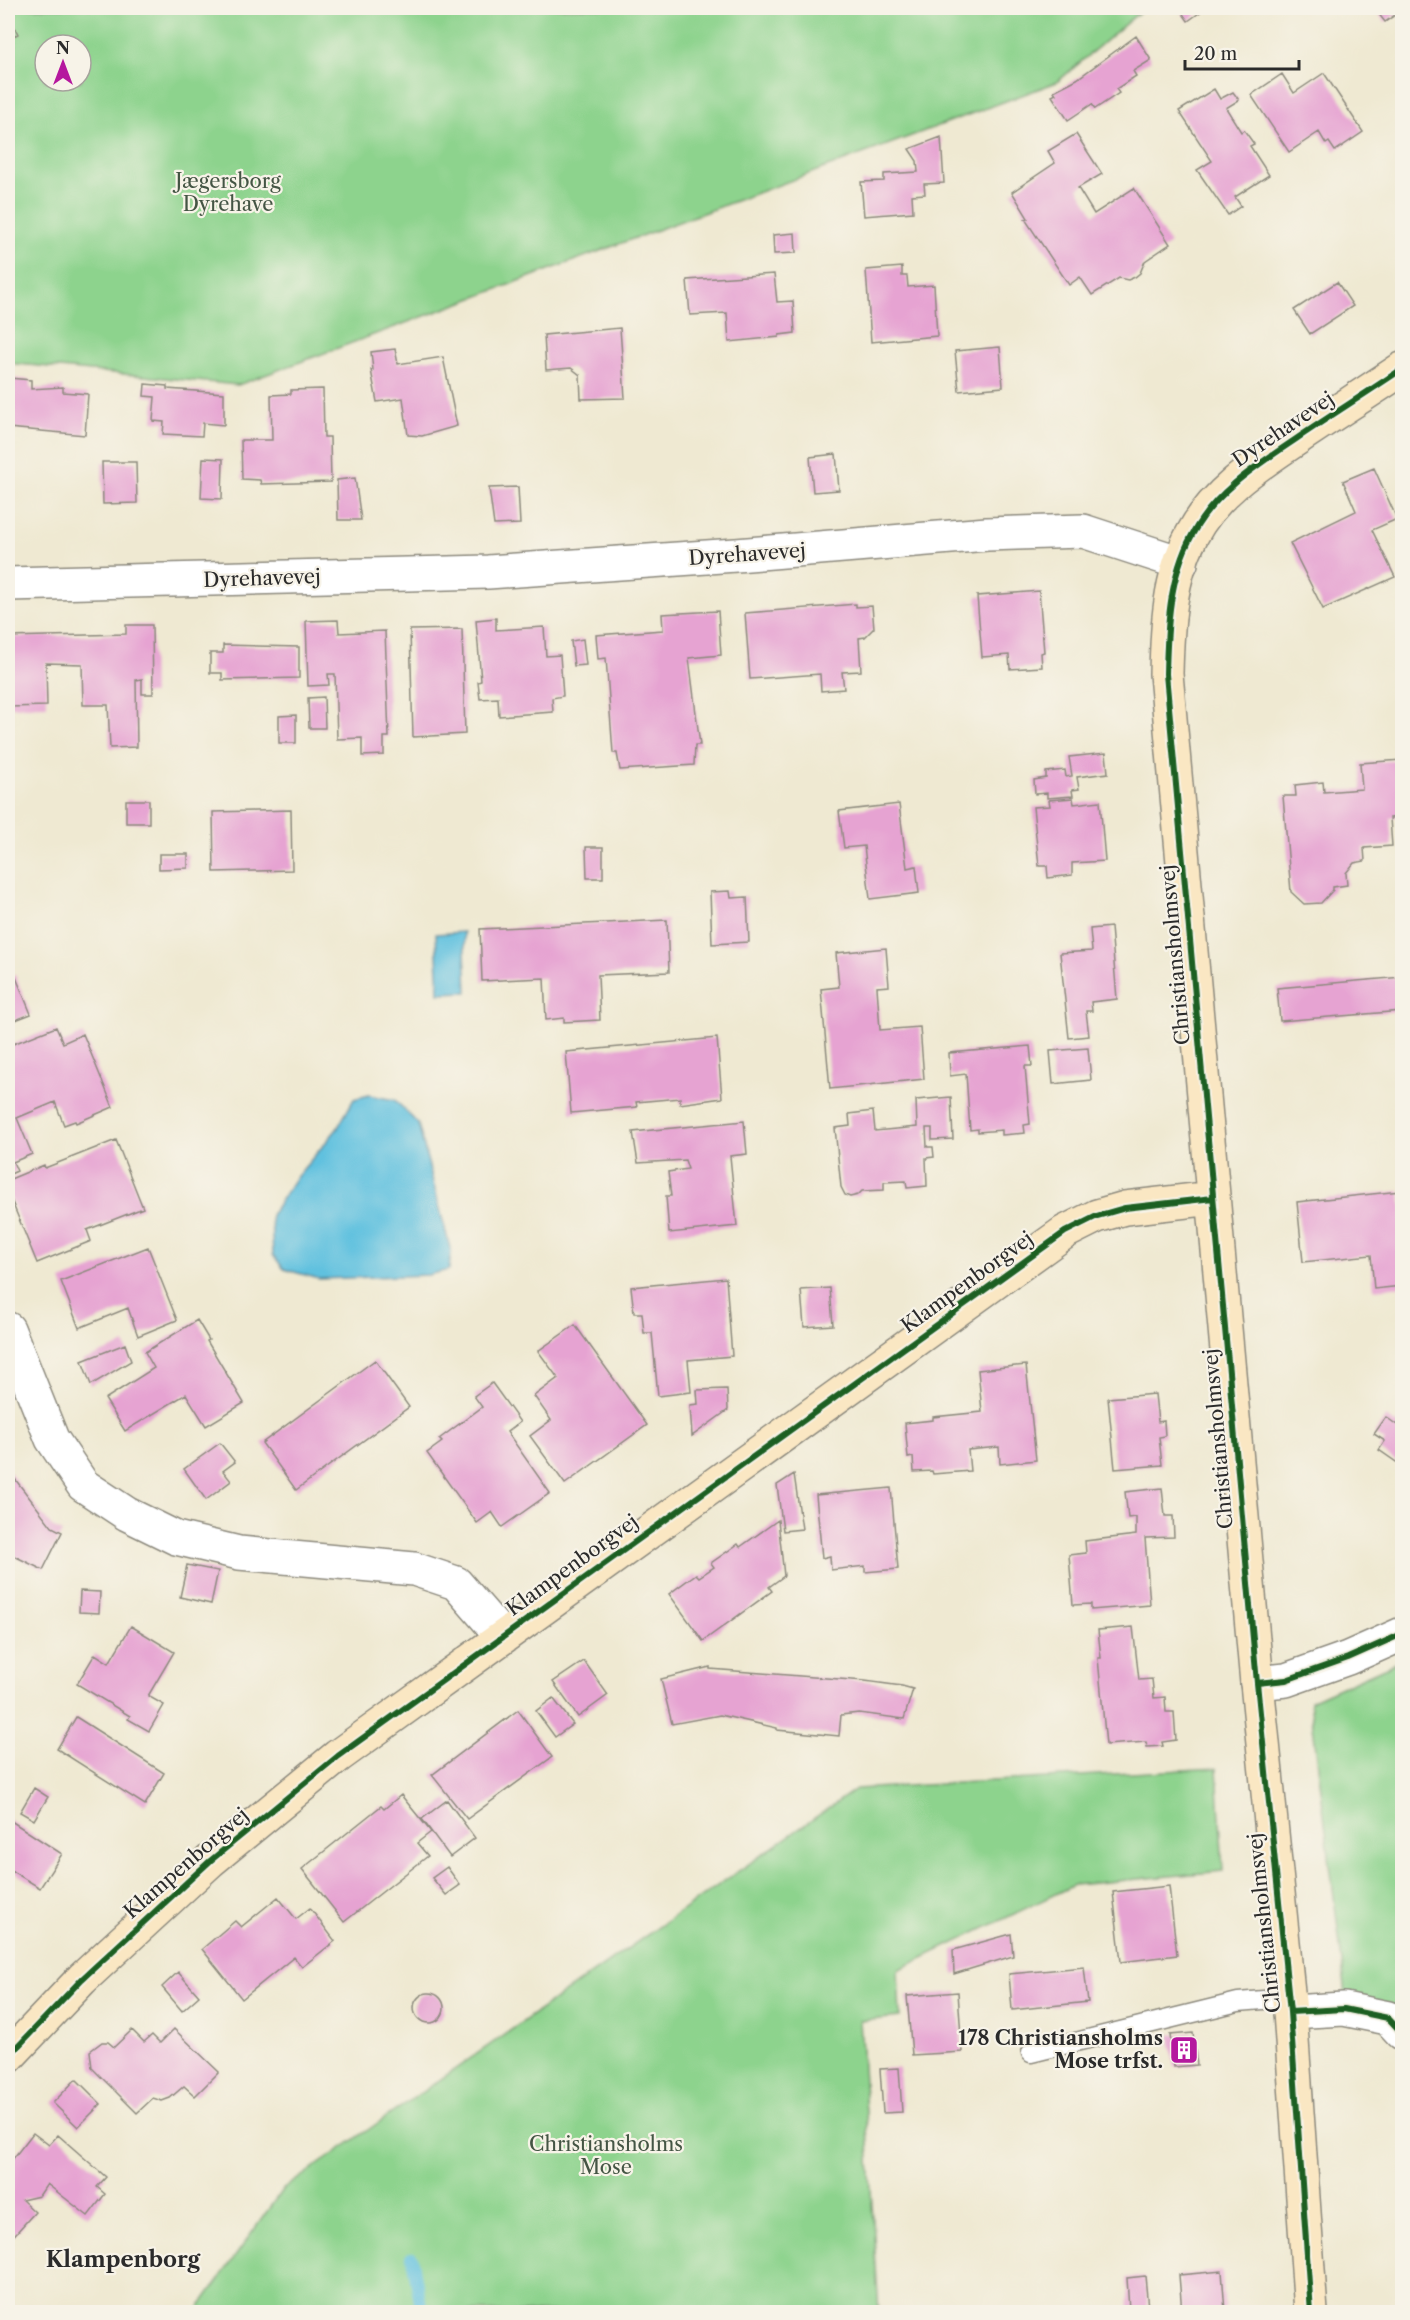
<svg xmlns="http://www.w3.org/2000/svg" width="1410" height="2320" font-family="'Libre Caslon Text',serif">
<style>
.green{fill:#8dd38d;stroke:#5c7f5c;stroke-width:1.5;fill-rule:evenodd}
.water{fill:#61c1df;stroke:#467685;stroke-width:1.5}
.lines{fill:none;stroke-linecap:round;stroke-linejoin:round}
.stream{stroke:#61c1df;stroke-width:12}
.building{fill:#e6a3d2}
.lane-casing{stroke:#8d8a7e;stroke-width:21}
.street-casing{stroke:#8d8a7e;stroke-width:36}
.secondary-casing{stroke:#8d8a7e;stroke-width:36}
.lane{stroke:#fff;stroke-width:18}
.street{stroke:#fff;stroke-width:33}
.secondary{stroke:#fae7c3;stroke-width:33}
.cycleway-casing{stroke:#f7f3e8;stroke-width:10}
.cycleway{stroke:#1b5e20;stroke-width:6}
.labels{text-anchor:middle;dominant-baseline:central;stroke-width:4.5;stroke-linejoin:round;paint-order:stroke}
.park-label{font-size:20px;fill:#454;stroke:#f7f3e8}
.street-label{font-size:20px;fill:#2b2b2b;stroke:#f7f3e8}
.poi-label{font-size:20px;font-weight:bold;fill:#2b2b2b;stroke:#f7f3e8;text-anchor:end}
.quarter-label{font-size:22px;font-weight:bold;fill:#2b2b2b;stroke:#f7f3e8}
</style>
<rect width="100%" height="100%" fill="#f7f3e8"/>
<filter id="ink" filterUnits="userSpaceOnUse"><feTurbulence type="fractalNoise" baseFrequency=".0167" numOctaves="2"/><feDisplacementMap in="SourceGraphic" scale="12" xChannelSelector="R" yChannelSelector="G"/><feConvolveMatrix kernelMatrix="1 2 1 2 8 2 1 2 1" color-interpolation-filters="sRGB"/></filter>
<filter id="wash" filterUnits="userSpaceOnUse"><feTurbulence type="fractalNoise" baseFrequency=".008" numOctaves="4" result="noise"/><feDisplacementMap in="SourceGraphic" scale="24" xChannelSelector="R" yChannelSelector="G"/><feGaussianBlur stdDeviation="1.35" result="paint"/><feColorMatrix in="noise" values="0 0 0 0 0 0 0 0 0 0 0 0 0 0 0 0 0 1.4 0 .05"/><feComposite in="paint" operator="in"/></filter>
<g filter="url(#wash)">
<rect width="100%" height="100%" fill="#efe9d2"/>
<path class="green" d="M8,8H1144L1057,82L238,385L8,363ZM45,45H81V81H45Z
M1402,1660V2008L1346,1995L1310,1701Z
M1217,1768L1223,1871L1074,1885L898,1970L900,2017L860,2021L879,2312H196L282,2190L856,1789Z"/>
<path class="water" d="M464,932L467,992L439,993L436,934Z
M369,1095L395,1100L418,1124L451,1252L449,1270L428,1275L319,1279L284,1269L273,1255L271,1215L294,1180L337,1129L354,1099Z"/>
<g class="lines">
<path class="stream" d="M412,2257L422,2312"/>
</g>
<g id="blocks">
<path class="building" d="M1179,8H1206L1188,21Z
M1374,8H1402V10L1385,22Z
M8,14L18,34L8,39Z
M1136,36L1151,60L1133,71L1136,76L1116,89L1119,93L1095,109L1092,104L1068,120L1052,96L1056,94L1054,91L1077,79Z
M1324,73L1363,132L1335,151L1329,142L1326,144L1319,132L1289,152L1251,95L1282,74L1294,93Z
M1214,89L1220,99L1233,92L1239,100L1226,108L1241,132L1244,130L1254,144L1250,146L1269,175L1235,197L1241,206L1228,215L1197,170L1212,161L1179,111Z
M1076,134L1102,174L1078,188L1094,214L1134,188L1170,244L1145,261L1140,273L1135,277L1128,280L1119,278L1092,295L1080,277L1069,285L1025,219L1028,218L1012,192L1055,163L1048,151Z
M941,137L944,183L924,184L925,194L912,195L913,212L864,216L861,182L884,181V174L918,172L917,161L909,149Z
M795,233L796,253L774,254L773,235Z
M902,267V276H907L908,287L934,285L937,336L871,342L866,270Z
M774,274L777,302L793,301L795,333L779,335V337L729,342L727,313L690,315L687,280Z
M1337,282L1353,306L1310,334L1294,310Z
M620,328L625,398L581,399L580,375L571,368L546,370L544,335Z
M1000,347L1003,387L959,391L955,351Z
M395,349L398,364L443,357L457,426L422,436L408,435L403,398L377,402L371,370H373L371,352Z
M9,378L31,380V389L63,387V392L88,394L85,435L8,428Z
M145,384L167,386V389L224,393V425L203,423L202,436L163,434L164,422L153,421L155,397L144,396Z
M323,389L324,437H330L331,482L261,484L260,480L242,479L241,440H272L271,395L291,394V390Z
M836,454L839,490L813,492L810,457Z
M203,458L223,459L222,499L201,498Z
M102,462H136L137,503L103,504Z
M1374,468L1397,519L1372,530L1395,577L1323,609L1290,543L1356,511L1343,481Z
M355,478L361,520H338L337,480Z
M518,487L520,524L494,525L489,488Z
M1039,591L1044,652L1041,653L1042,667L1010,669L1009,655L982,657L977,596Z
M856,604V607L872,606L874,628L865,637L859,638L861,671L842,672L844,689L821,691L820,674L750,679L745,613Z
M718,611L721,655L689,658L700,745H695L694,765L620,770L617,753H613L606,658L598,659L596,635L663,630L662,614Z
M496,618V630L544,627L546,656L560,655L563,696L552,698L553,712L499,716L498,698L480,699L478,682L481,681L476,620Z
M338,620L339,633L385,631L389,737H384V755L362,756V738L337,739L335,674H328L329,685L308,686L306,621Z
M126,625H152L153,694H142V679L136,680L137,747L110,748L108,705H83L82,664L46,663L47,706L8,707V637L126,634Z
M462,629L465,734L413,737L410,630Z
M583,639L586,665L574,666L571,641Z
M223,645L299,647V678L222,680V673H210V653H223Z
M324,697L325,728H309L308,698Z
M296,715V743H279V716Z
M1106,753L1108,773L1077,777L1079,789L1072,790L1073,796L1047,798V793L1035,794L1034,780L1046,778V772L1065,770L1066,777L1072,776L1069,757Z
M1402,760V793H1399L1401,817L1390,818L1392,846L1364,848L1365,861L1354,863L1346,873L1347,885L1333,887V890L1321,903L1304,904L1291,892L1283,796H1296L1295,785L1323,782L1324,792L1362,789L1360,763Z
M1073,798L1074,804L1100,801L1105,861L1072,863V875L1048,878L1047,866H1039L1033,807L1050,806L1049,800Z
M126,800H149V823H126Z
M899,804L907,868L916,866L919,893L870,899L864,846L844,848L839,811Z
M291,810L292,870L214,872L213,812Z
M586,847H603V878H587Z
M159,854H188V868L159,869Z
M730,891L731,898L747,897L749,942L712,944L710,892Z
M667,920L669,972L598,975L600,1020L564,1022V1018L546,1020L544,978L482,981L480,929Z
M1111,927L1117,999L1091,1002L1092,1011H1086L1089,1036L1069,1038L1060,953L1092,951L1090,929Z
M886,948L889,986L877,987L880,1030L920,1027L924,1079L830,1089L821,989L839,987L836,953Z
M15,975L31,1014L8,1023V978Z
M1402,977V1011L1280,1021L1277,988Z
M56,1027L63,1043L83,1034L113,1107L76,1123L75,1121L64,1125L55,1102L17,1118L32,1154L13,1162L17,1171L8,1175V1046Z
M717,1038L722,1098L680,1104V1098L636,1102L637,1107L571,1113L566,1052Z
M1030,1046L1032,1066H1025L1030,1124L1024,1125L1025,1133L1002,1135V1130L978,1132V1129L970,1130L966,1074L950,1076L949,1053Z
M1088,1048L1091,1080L1053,1084L1050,1051Z
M951,1097L953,1139L932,1140V1128H926L927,1147H933L934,1157L926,1158L927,1186L907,1188L906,1181L884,1182V1190L862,1191L858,1195L850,1197L845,1195L841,1187L835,1128L850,1126L849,1114L873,1111L875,1131L917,1127L916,1100Z
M744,1121L747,1154L730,1156L737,1226L669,1233L666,1196H671L668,1172L688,1169L685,1160L638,1163L633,1132Z
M116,1140L143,1208L87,1230L91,1241L37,1263L10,1197L8,1198V1180L44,1165L45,1168Z
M1400,1191L1402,1216V1286L1374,1289L1371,1255L1303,1262L1297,1202Z
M148,1247L177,1320L138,1336L128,1308L79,1328L61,1281Z
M726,1278L732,1356L688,1360L691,1392L658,1396L652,1333H644L642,1313H634L631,1287Z
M830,1288L833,1325L804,1327L801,1290Z
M197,1320L209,1340L207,1341L244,1403L206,1426L186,1394L125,1431L105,1399L154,1368L145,1352Z
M575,1325L647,1425L565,1484L530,1436L551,1420L534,1396L558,1378L538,1351Z
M125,1344L131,1361L91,1385L82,1361Z
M375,1360L409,1407L296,1490L262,1443Z
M1026,1365L1036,1460L1000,1464L999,1447L968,1450L970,1471L933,1474L932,1471L914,1472L913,1457L908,1458L905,1423L933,1420V1417L982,1412L978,1370Z
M492,1383L520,1422L507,1432L550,1493L502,1527L492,1512L477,1523L427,1453L442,1442L439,1439L482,1407L474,1396Z
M727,1389L728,1410L692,1436L690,1405L698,1404L697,1390Z
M1155,1394L1158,1422L1164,1421L1165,1436L1159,1437L1162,1465L1115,1469L1108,1398Z
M1386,1417L1397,1425L1402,1417V1466L1379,1450L1385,1441L1374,1434Z
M220,1443L235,1462L223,1471L231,1481L206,1500L184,1469Z
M8,1470L52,1527L62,1532L43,1570L8,1553Z
M794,1474L802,1529L783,1531L777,1485Z
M891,1488L898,1569L865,1572V1566L831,1570L830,1556L822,1558L816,1495Z
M1162,1488L1165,1516H1173L1174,1537L1145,1538L1150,1605L1091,1610V1604L1073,1605L1069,1555L1086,1553L1085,1541L1136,1535V1517L1128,1518L1125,1492Z
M778,1520L784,1576L769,1587L772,1591L703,1641L669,1594L696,1574L699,1577L714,1567L711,1563L738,1544L740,1547Z
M187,1565L218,1571L211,1604L180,1597Z
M80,1591L100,1592L99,1613L79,1612Z
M131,1626L174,1652L148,1696L164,1705L149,1731L128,1719L130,1716L77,1684L95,1654L109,1663Z
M1133,1627L1139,1680L1152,1679L1154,1698L1165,1697L1166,1712H1174L1176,1740L1162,1742L1163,1746L1147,1747L1146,1742L1106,1745L1098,1658H1101L1098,1630Z
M584,1661L608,1695L578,1717L553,1682Z
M710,1667V1669L865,1681L902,1686L913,1689L904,1719L859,1713L841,1715L839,1736L777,1730V1728L720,1715L672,1724L661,1679Z
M553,1698L573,1724L555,1737L536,1711Z
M518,1710L552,1757L467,1819L432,1775Z
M76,1717L164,1773L145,1805L57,1749Z
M34,1788L48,1797L34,1820L20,1812Z
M401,1795L431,1832L417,1843L428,1856L344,1922L302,1869L381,1806L384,1809Z
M447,1800L475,1838L450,1857L422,1819Z
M8,1819L62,1854L40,1888L12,1871L8,1878Z
M447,1867L460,1885L446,1895L432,1878Z
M1169,1886L1177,1955L1121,1962L1113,1892Z
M278,1897L296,1919L310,1908L335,1941L302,1967L294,1957L242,1999L202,1949L235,1921L241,1927Z
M1011,1934L1013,1956L954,1974L953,1950Z
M1084,1967L1088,2002L1012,2010L1009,1974Z
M178,1972L199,1996L182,2011L162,1987Z
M958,1992L962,2052L912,2055L907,1996Z
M414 2008a15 15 0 1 1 30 0a15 15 0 1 1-30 0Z
M174,2029L219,2072L195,2096L184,2086L170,2098L162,2101L153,2098L137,2113L92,2068L90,2051L102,2042H108L114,2047L132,2030L144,2042L152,2035L160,2043Z
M1193,2033L1197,2065L1174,2067L1170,2035Z
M899,2068L902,2112L883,2113L880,2069Z
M76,2079L101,2104L78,2127L53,2103Z
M33,2133L49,2145L58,2135L106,2177L97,2187L105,2194L88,2216L47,2184L39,2196L22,2200L35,2212L8,2242V2165Z
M1222,2271L1225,2312H1182L1179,2275Z
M1145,2276L1148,2308L1129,2310L1127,2278Z"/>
</g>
</g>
<g filter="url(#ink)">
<use href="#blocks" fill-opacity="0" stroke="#8d8a7e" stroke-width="1.5"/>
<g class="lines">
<g class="lane-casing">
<path id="lane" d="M1031,2053L1238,2002L1289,1998"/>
</g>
<g class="street-casing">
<path id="street" d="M8,584L488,572L736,555L987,534L1083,531L1181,563
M8,1329L52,1439L83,1485L127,1514L176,1538L239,1553L414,1569L456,1583L502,1636
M1257,1683L1286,1680L1348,1658L1402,1634
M1290,2012L1344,2009L1388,2018L1402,2033"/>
</g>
<g class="secondary-casing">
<path id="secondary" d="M8,2057L82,1979L210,1861L338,1756L1065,1232L1097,1216L1125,1208L1213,1198
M1311,2312L1290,2012L1257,1683L1166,674C1167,628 1169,577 1192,535C1215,491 1259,464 1299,437C1333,414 1368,392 1402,369"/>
</g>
<use href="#lane" class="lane"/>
<use href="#street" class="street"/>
<use href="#secondary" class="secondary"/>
<g class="cycleway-casing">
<path id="cycleway" d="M1257,1683L1286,1680L1348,1658L1402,1634
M1290,2012L1344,2009L1388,2018L1402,2033
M8,2057L82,1979L210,1861L338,1756L1065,1232L1097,1216L1125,1208L1213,1198
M1311,2312L1290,2012L1257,1683L1166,674C1167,628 1169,577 1192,535C1215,491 1259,464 1299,437C1333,414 1368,392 1402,369"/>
</g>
<use href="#cycleway" class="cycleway"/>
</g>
</g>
<defs>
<g id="building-square" transform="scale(1.5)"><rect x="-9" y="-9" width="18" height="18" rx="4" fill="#b5179e" stroke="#f7f3e8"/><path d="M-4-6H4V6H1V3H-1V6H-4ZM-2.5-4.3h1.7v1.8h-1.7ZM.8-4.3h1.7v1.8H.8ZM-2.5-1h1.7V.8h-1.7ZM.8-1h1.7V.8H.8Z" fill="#fff"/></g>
</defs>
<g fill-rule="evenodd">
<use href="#building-square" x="1184" y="2050"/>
</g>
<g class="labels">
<g class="park-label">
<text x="228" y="181">Jægersborg<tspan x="228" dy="23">Dyrehave</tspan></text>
<text x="606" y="2144">Christiansholms<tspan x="606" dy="23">Mose</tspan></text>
</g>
<g class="street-label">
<text transform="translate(1283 429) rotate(-34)">Dyrehavevej</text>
<text transform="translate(747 554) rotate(-4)">Dyrehavevej</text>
<text transform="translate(262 578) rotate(-2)">Dyrehavevej</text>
<text transform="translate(1175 955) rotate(-95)">Christiansholmsvej</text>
<text transform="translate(967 1282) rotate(-36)">Klampenborgvej</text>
<text transform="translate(1218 1439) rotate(-95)">Christiansholmsvej</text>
<text transform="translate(572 1565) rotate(-36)">Klampenborgvej</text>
<text transform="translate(186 1863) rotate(-41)">Klampenborgvej</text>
<text transform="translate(1264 1923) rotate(-96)">Christiansholmsvej</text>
</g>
<g class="poi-label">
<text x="1163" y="2038">178 Christiansholms<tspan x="1163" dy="23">Mose trfst.</tspan></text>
</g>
<g class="quarter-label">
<text x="123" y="2259">Klampenborg</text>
</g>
</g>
<rect width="1410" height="2320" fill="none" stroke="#f7f3e8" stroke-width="30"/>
<g transform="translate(63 63)"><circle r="28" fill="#f7f3e8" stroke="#a5a39c" stroke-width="1.5"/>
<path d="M0-4.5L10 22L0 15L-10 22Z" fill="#b5179e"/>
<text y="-9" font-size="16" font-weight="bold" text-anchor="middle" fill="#2b2b2b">N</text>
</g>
<path d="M1185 60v9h114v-9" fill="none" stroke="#2b2b2b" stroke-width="3"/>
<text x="1194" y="60" font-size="18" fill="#2b2b2b" stroke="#f7f3e8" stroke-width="4.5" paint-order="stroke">20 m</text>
</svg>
